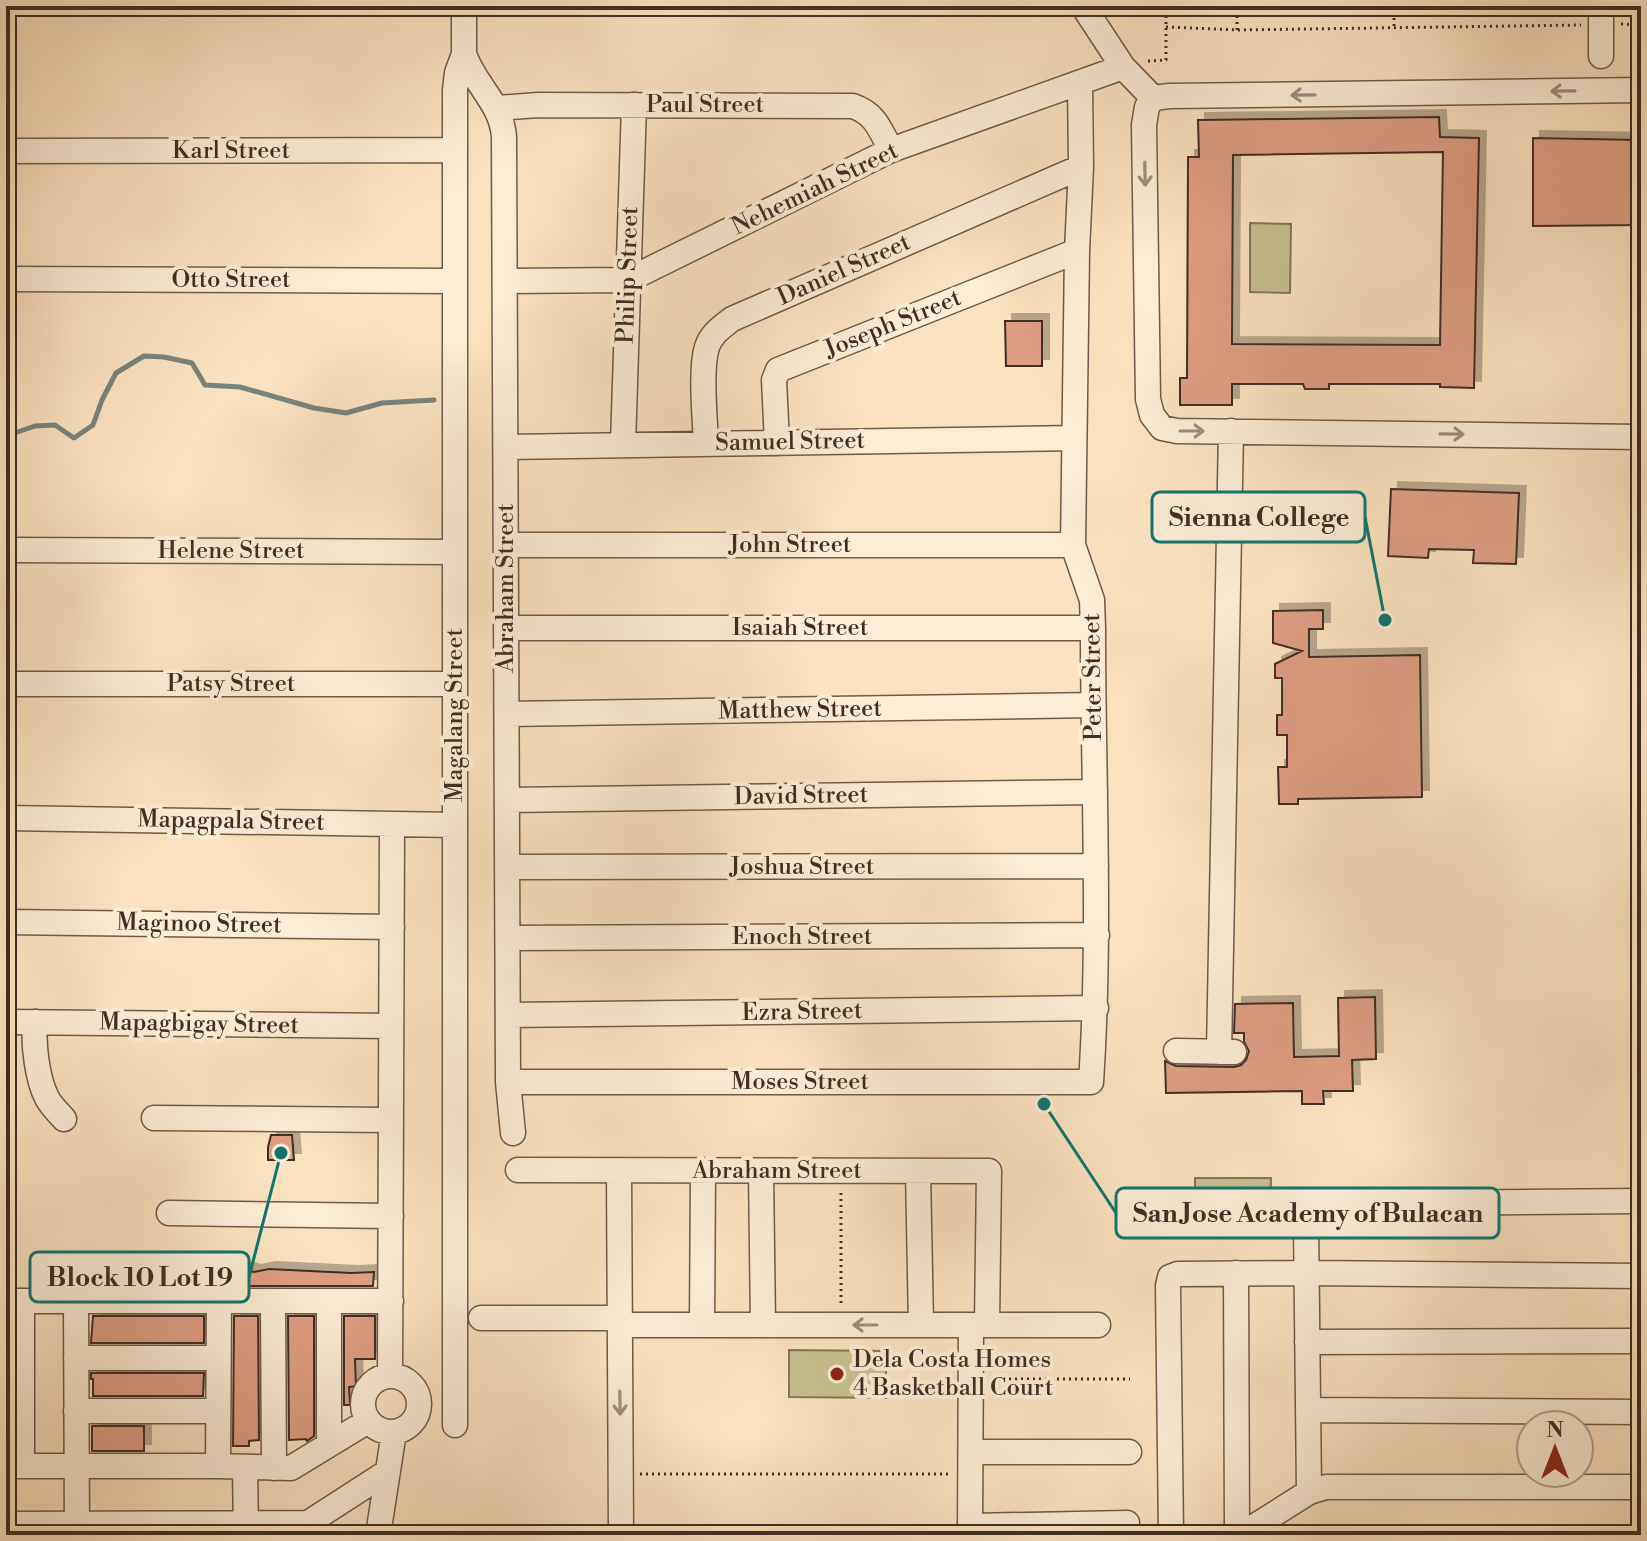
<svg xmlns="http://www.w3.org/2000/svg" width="1647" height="1541" font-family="'Libre Bodoni',serif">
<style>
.green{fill:#c6c18e;stroke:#82785a;stroke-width:2}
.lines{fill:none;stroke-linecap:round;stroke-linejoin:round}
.stream{stroke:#79847e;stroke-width:5}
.building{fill:#df9d84;stroke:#3f2e26;stroke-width:2;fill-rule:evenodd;filter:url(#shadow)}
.minor-casing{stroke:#6e5b4d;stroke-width:27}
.path{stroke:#3f2e26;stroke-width:3;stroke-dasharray:2 4;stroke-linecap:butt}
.minor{stroke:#fcedd7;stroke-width:24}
.oneway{stroke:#9e8e7e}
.poi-dot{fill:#8f2418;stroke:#fcedd7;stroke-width:3}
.labels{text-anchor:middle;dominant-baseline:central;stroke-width:8;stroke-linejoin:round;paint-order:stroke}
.street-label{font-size:24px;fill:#3f2e26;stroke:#fcedd7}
.poi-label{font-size:24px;fill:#3f2e26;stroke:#fcedd7;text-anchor:start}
.leader{fill:none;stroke:#0f766e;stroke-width:3}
.callout-dot{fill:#0f766e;stroke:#fcedd7;stroke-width:3}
.callout{fill:#fcedd7;stroke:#0f766e;stroke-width:3}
.callout-label{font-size:26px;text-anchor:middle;font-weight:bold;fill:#3f2e26}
</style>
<defs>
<filter id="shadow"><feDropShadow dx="7" dy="-7" stdDeviation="0" flood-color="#0004"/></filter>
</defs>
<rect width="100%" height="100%" fill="#fbe3c1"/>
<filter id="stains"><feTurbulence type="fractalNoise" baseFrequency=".0025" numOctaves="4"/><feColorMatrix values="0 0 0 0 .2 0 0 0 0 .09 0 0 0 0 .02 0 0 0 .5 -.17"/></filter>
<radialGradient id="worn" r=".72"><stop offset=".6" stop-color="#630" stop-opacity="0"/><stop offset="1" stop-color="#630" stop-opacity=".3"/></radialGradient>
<path class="green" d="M1250,223L1291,224L1290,293L1250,292Z
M1195,1178H1271L1270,1223H1195Z
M789,1350L886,1351V1398L789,1397Z"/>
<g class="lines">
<path class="stream" d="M6,436L35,426L55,425L74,438L93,425L102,400L116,373L144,356L164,357L192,363L205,385L240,387L314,408L346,413L382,403L434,400"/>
</g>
<path class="building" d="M1439,117L1440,137L1479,138L1474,388L1440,387V384H1329V389H1305L1303,384H1232V405H1180V378H1187L1188,157H1199L1198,120ZM1443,152L1440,345L1232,344L1233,155Z
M1533,138L1641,140V225L1533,226Z
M1005,321H1042V366H1006Z
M1391,489L1519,493L1516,564L1473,563L1474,550L1429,549L1428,558L1388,556Z
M1323,610V629H1309V657L1420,655L1422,797L1298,799V804H1279L1278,767H1287V735H1277V715H1282V678H1275V664L1302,651L1273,643V611Z
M1375,997L1376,1059L1352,1060L1353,1091H1323L1324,1104H1302V1091L1166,1093L1165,1061L1176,1066L1234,1067L1241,1065L1246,1060L1249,1051L1244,1042V1033H1234L1235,1004L1293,1003L1294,1057L1339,1056L1338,998Z
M271,1135H292L294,1160H268V1147Z
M107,1267V1270L162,1271V1269H215V1273L239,1268L254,1272L269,1269L351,1273L374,1272L373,1286H30L31,1269L83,1271V1269L96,1270Z
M93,1316H204V1343H91Z
M234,1316H258L259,1440L249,1441V1446H233Z
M288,1316H314V1436L307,1441L306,1439L289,1440Z
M344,1316H375V1359H355L356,1386L349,1387L350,1405H344Z
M91,1373H204L203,1396H93V1379H91Z
M92,1426H144V1451H92Z"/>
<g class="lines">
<g class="minor-casing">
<path id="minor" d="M1083,6L1123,67L1153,98
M1601,6V56
M464,54C474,84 502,104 504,137L508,1082L513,1133
M1153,98L1147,107L1144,125L1148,399L1152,415L1162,428L1177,431L1641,437
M1153,98L1170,96L1641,90
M497,108L538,105L853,106C876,114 880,130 891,150
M6,151L455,150
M6,279L455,281
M505,281L628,280L891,150L1123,67
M777,443L774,380L778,370L1077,251
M706,444C705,419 700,369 707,347C711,334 722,327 732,319L1081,167
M623,445L634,105
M506,447L1074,438
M506,545H1073
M6,550L455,552
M506,628H1093
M6,684H455
M507,714L1093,705
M507,800L1095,792
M6,818L455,825
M507,867L1096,866
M6,922L392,927
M508,938L1097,935
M508,1015L1096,1008
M6,1022L391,1026
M35,1022C33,1043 37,1079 47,1098C51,1106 58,1112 64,1119
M1176,1051L1234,1052
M1219,1052L1231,431
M508,1082H1091C1101,931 1093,780 1093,628L1092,600L1073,545L1077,251L1081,167L1080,83
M154,1118L391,1120
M518,1170L989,1171L987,1325
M619,1171L621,1535
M761,1171L763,1325
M918,1171L921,1325
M169,1213L391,1216
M1236,1273L1237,1535
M6,1301H391
M273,1301L274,1468
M76,1302L77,1535
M481,1318H619
M619,1325H1098
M702,1325L703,1171
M1307,1342L1641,1341
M76,1358H218
M363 1404a28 28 0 1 1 56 0a28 28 0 1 1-56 0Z
M390,1376L392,824
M1308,1410L1641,1412
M76,1411H218
M455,1425V90L457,73L464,54V6
M329,1444V1301
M971,1452H1129
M6,1466H218L291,1468L368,1421
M22,1466V1301
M218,1466L219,1302
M245,1467L246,1535
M1309,1492L1306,1223C1307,1212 1310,1206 1321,1204L1641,1201
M6,1524L308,1523L387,1472
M971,1526L1127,1523
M378,1535L394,1432
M970,1535L971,1325
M1171,1535L1168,1286L1170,1277L1178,1274L1307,1273L1641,1276
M1241,1535L1309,1492L1326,1487H1641"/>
</g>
<path class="path" d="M1394,6V26
M1621,24L1641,25
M1166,27L1237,30L1581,25
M1237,30V6
M1148,61L1166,60V6
M841,1303V1191
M991,1379H1130
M640,1474H949"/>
<use href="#minor" class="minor"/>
</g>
<defs><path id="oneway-shaft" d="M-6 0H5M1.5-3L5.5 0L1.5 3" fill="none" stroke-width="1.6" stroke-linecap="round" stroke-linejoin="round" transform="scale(2)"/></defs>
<g class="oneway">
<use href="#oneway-shaft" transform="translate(1563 91) rotate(179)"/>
<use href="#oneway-shaft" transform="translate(1303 95) rotate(179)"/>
<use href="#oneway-shaft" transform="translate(1145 174) rotate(89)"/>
<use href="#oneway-shaft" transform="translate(1192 431)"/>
<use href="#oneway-shaft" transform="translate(1452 434) rotate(1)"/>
<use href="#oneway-shaft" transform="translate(865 1325) rotate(-180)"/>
<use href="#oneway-shaft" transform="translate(620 1403) rotate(89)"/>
</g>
<circle class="poi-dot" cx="837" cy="1374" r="8"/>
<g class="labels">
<g class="street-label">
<text x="705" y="105">Paul Street</text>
<text x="231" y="151">Karl Street</text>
<text transform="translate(815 189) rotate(-26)">Nehemiah Street</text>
<text transform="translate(844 270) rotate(-24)">Daniel Street</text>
<text transform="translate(628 275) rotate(-88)">Philip Street</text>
<text x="231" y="280">Otto Street</text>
<text transform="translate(893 324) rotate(-22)">Joseph Street</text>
<text transform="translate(790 442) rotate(-1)">Samuel Street</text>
<text x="790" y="545">John Street</text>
<text x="231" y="551">Helene Street</text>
<text transform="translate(506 588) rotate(-90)">Abraham Street</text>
<text x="800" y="628">Isaiah Street</text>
<text transform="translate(1093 677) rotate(-91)">Peter Street</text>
<text x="231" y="684">Patsy Street</text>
<text transform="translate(800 710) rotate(-1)">Matthew Street</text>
<text transform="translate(455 715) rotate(-90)">Magalang Street</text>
<text transform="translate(801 796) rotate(-1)">David Street</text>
<text transform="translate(231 821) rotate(1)">Mapagpala Street</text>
<text x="802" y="867">Joshua Street</text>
<text transform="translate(199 924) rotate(1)">Maginoo Street</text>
<text x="802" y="937">Enoch Street</text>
<text transform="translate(802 1012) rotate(-1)">Ezra Street</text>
<text transform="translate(199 1024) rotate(1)">Mapagbigay Street</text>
<text x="800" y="1082">Moses Street</text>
<text x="777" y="1171">Abraham Street</text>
</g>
<g class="poi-label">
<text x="853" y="1360">Dela Costa Homes<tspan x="853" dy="28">4 Basketball Court</tspan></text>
</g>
</g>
<path class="leader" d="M1385 620L1365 517M1044 1104L1116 1213M281 1153L249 1277"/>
<g class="callout-dot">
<circle cx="1385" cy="620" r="8"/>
<circle cx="1044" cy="1104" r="8"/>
<circle cx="281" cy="1153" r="8"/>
</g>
<g class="callout">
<rect x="1152" y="492" width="213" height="50" rx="8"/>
<rect x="1116" y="1188" width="383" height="50" rx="8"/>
<rect x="30" y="1252" width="219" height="50" rx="8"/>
</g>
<g class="callout-label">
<text x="1259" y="526">Sienna College</text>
<text x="1308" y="1222">San Jose Academy of Bulacan</text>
<text x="140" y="1286">Block 10 Lot 19</text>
</g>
<rect width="1647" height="1541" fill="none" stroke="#fbe3c1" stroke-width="32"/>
<rect x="8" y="8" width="1631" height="1525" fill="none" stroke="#3f2e26" stroke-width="4"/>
<rect x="16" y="16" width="1615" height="1509" fill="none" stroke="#3f2e26" stroke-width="2"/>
<g transform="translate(1555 1449)"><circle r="38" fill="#fcedd7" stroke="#b0a190" stroke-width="2"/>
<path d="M0-6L14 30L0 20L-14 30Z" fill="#8f2418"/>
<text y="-12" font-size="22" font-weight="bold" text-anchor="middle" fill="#3f2e26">N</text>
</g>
<rect width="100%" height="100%" filter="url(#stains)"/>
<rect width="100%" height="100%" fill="url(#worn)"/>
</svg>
